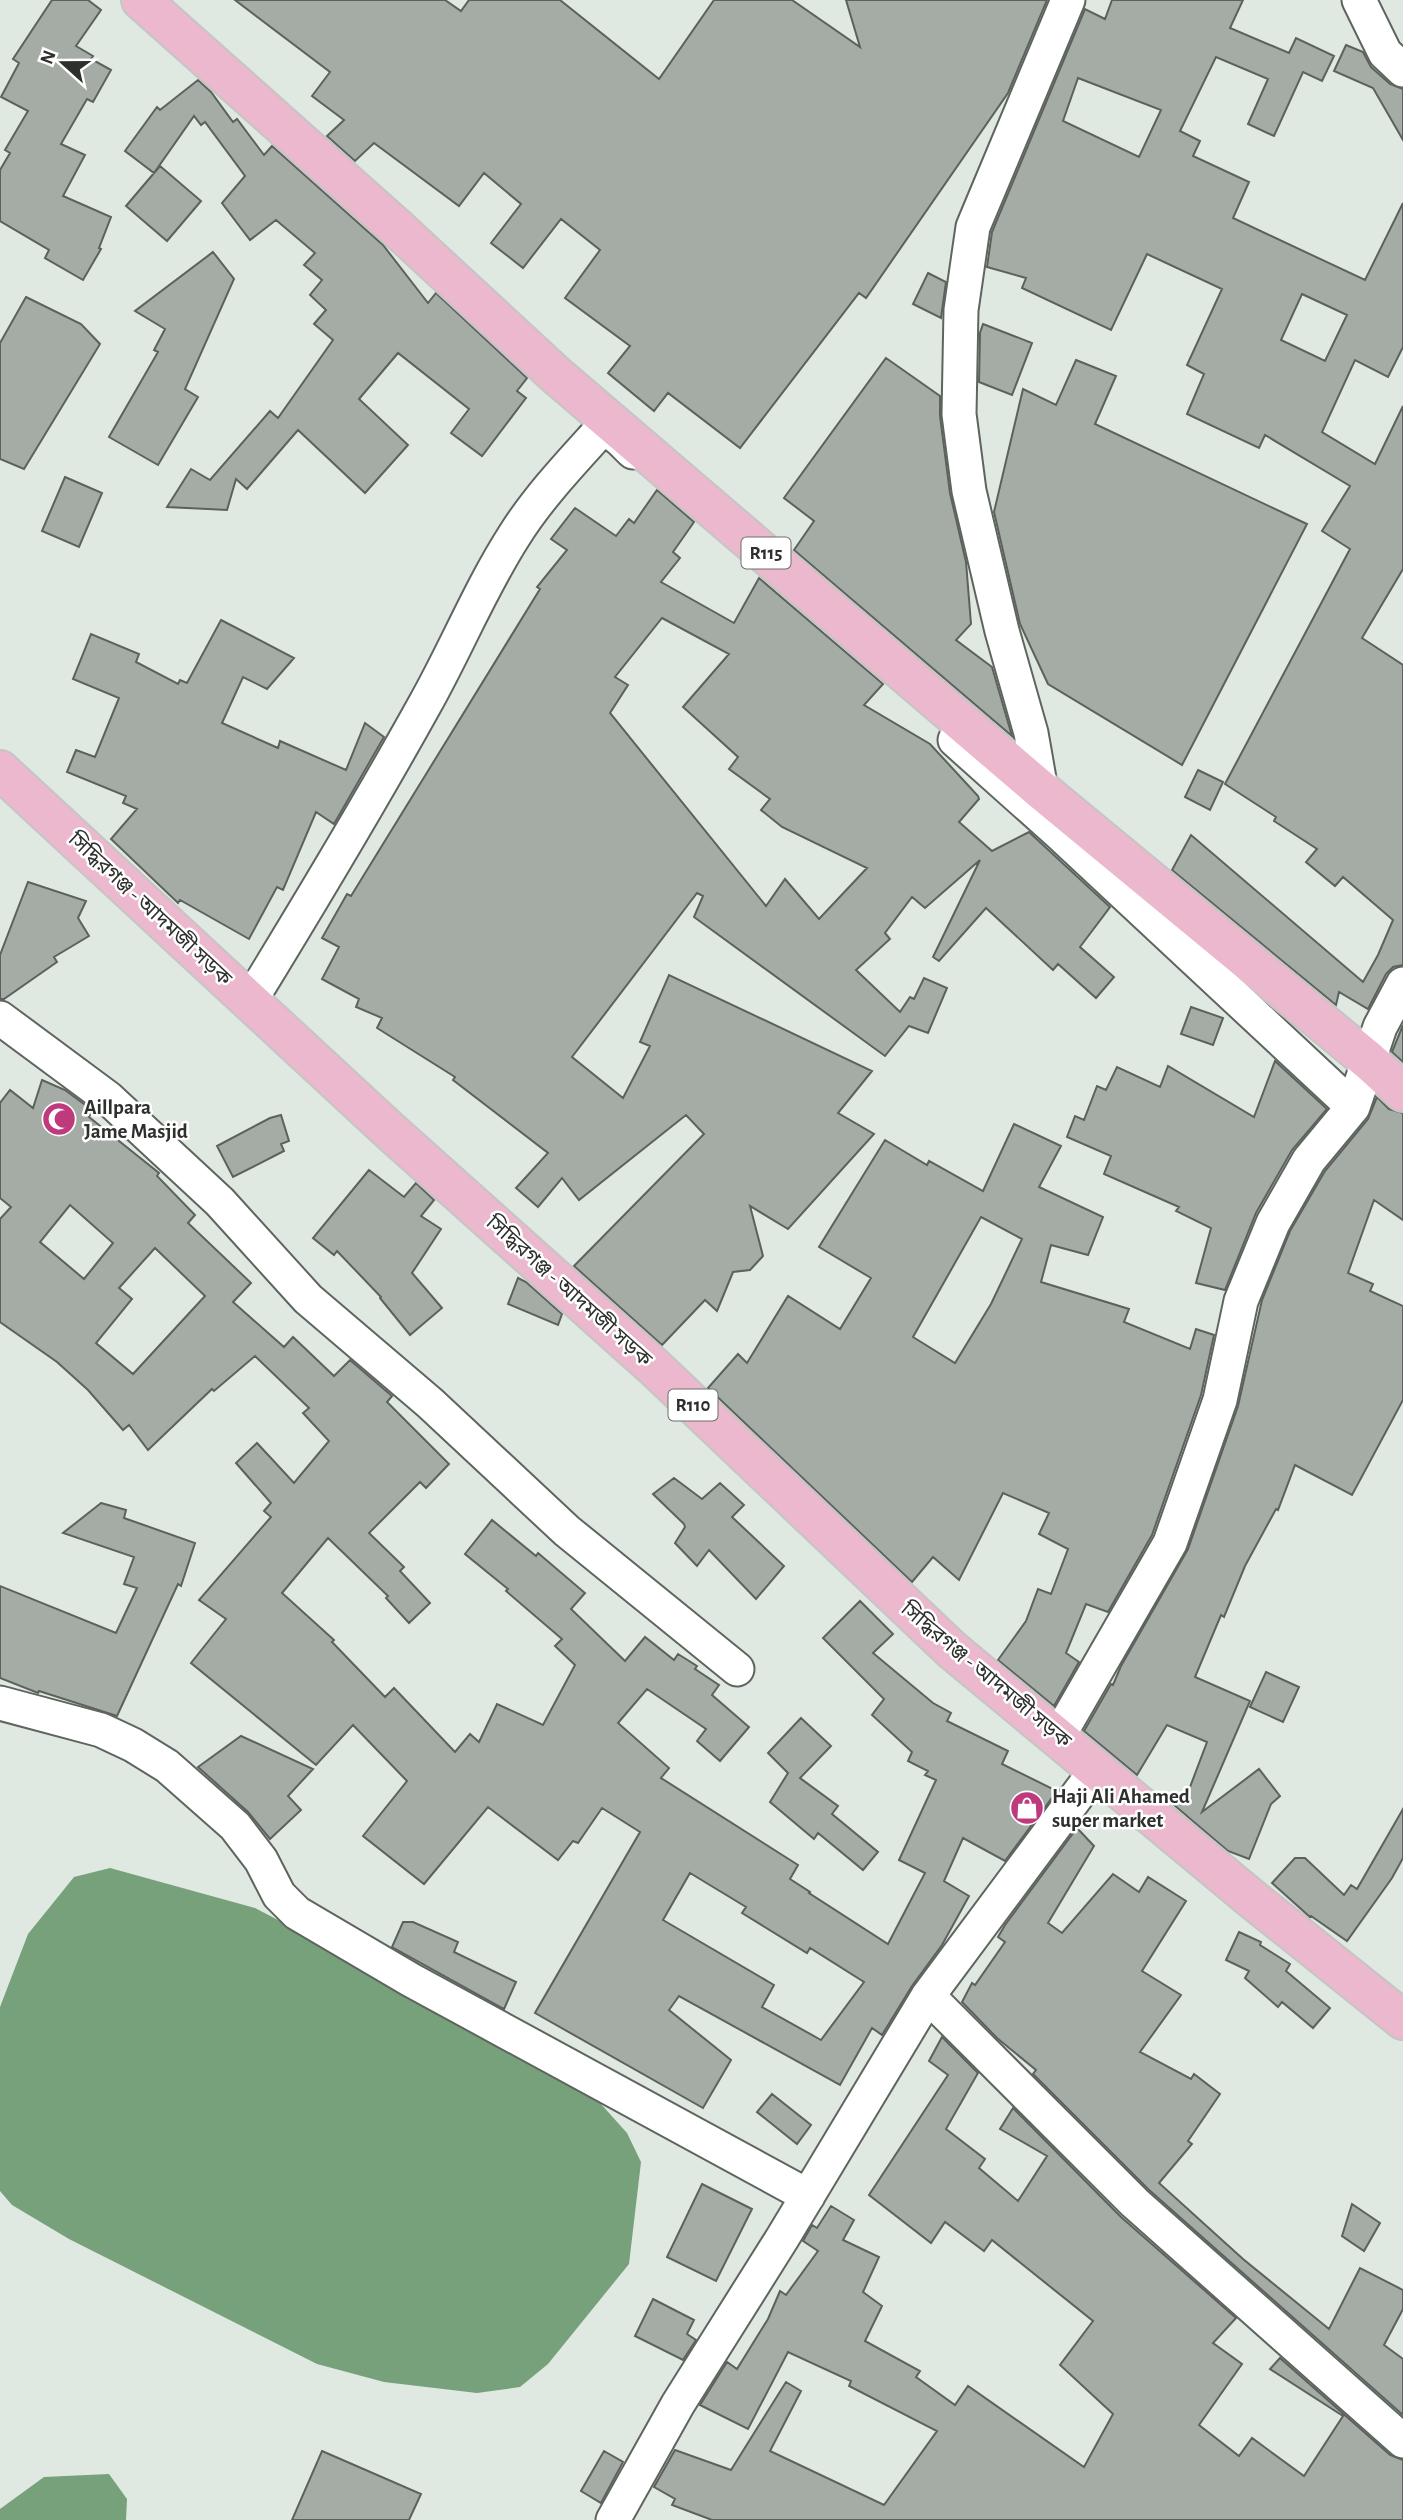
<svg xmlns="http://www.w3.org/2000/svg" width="1403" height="2520" font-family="'Alegreya Sans','Noto Sans Bengali',sans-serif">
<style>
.water{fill:#76a17b}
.building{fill:#a4aca5;stroke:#5b625c;stroke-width:2;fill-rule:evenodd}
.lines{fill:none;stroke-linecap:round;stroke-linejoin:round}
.minor-casing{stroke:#5e655e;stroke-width:37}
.primary-casing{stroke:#c4c5c4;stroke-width:42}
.minor{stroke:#fff;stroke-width:33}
.primary{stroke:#ebb8ce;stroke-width:38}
.labels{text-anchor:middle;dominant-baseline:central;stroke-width:5;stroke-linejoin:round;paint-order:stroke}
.shield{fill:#fff;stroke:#6c6e6c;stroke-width:2}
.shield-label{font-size:19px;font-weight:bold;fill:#2d302d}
.street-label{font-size:21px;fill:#2d302d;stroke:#fff}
.poi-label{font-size:21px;font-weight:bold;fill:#2d302d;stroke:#fff;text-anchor:start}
</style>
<rect width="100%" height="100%" fill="#e0e9e1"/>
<path class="water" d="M110,1868L255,1908L431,2000L574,2082L601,2104L627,2133L641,2162L629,2264L548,2364L520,2387L477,2393L384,2382L317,2364L69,2239L12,2205L0,2191V2007L28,1934L74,1877Z
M109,2474L127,2499L126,2520H0V2509L44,2477Z"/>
<path class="building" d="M52,0H88L101,10L76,46L93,56L91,59L111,70L93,102L87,99L61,144L85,155L63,196L111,217L99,248L101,249L83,280L45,258L49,250L0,221V170L10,153L5,150L28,111L1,97L19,63L13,59Z
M235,0H445L461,11L469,0H560L659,79L714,0H792L860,47L846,0H1047L1008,93L866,298L859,293L740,448L668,393L654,411L608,373L630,346L565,298L600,250L561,219L523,268L491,243L521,204L484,173L459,206L374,143L355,161L327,136L344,120L312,96L330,72Z
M1112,0H1243L1230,28L1289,53L1296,38L1334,56L1322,81L1303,72L1274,136L1248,124L1268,79L1216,57L1180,131L1200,141L1193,156L1249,182L1233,218L1365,280L1403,203V347L1388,377L1355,360L1322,432L1375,464L1403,406V569L1362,638L1403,665V965L1393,967L1386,974L1368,1009L1339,992L1336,1005L1172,870L1191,835L1363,982L1378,955L1393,920L1343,877L1335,886L1306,862L1317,849L1274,821L1276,817L1225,784L1350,549L1322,531L1350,486L1265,435L1259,448L1187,414L1204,374L1187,365L1222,289L1147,254L1111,330L1022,288L1026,278L987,267L992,232L1085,9L1105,19ZM1078,78L1161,110L1139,157L1063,121ZM1302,294L1347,315L1325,361L1281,340Z
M1346,45L1363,52L1371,67L1390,84L1403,89V140L1373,88L1334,71Z
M198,80L211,92L233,122L237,119L264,155L272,146L383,245L428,303L436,293L527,378L517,391L526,398L482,456L451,433L469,409L398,353L359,399L408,445L365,493L298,430L247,489L236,479L227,510L167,507L191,469L210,480L270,411L278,418L333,340L314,324L326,310L310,295L322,280L304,265L315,253L276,220L250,240L222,203L245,176L205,122L201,125L194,116L154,173L125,151L157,107L160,110Z
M160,166L201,201L167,241L126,206Z
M213,252L234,279L185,389L198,397L158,465L109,437L158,352L154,350L165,329L135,311Z
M928,273L946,282L941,318L913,304Z
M26,297L81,324L100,344L24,469L0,459V343Z
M983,324L1032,343L1012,395L979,382L980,333Z
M886,358L940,396V416L950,493L966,562L971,624L956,640L992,667L1012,736L794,550L814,521L784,498Z
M1076,360L1116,376L1095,424L1307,524L1182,765L1048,684L1020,624L994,512L1023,389L1056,405Z
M65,477L102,493L79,547L42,531Z
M657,490L694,522L673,552L680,558L661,582L734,623L759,578L883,684L864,705L930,744L978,796L979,799L959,822L992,851L1029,832L1110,907L1080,947L1114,977L1096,998L1058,964L1053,970L986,908L939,961L933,957L980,860L925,908L912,897L885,933L890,939L856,970L900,1012L910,997L914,999L924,978L947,988L928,1033L909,1026L885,1056L694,917L703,896L697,893L572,1057L623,1098L650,1046L640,1042L669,975L872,1071L838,1113L874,1134L788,1229L750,1206L763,1256L750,1270L733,1272L717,1311L705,1300L662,1345L574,1266L704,1134L686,1115L579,1200L562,1178L538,1207L516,1188L548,1153L453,1080L455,1077L377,1028L382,1018L356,1007L359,999L322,979L339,947L322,938L347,894L351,896L540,589L537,587L567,550L551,539L575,508L616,536L629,519L634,523ZM662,618L729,654L683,707L738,757L729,769L770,799L761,810L782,827L867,868L819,919L785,879L766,906L610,713L628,685L615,677Z
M221,620L294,658L267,689L243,677L222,723L278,748L280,741L346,770L365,723L384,737L334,824L316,812L283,890L277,887L249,939L180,900L178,903L111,839L137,809L123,803L126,796L67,772L76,750L95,757L119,698L73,679L91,634L139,654L136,662L178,684L180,680L187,683Z
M1198,770L1223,782L1210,810L1185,797Z
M28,882L86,901L78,918L89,936L54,957L57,962L4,999H0V955Z
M1191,1007L1223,1018L1213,1045L1181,1034Z
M1403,1025V1062L1392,1052Z
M1275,1061L1327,1109L1292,1150L1256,1213L1225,1290L1196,1283L1211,1228L1176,1211L1179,1207L1104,1174L1111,1156L1067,1137L1075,1116L1084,1120L1097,1086L1106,1090L1117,1067L1160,1087L1168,1066L1254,1117Z
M42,1080L65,1090L92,1110L89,1117L159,1173L157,1176L195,1215L188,1223L251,1283L233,1302L284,1347L293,1337L334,1376L350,1360L392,1396L387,1402L449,1464L426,1488L420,1482L369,1533L404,1567L400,1571L430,1603L409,1623L386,1598L388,1596L328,1538L282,1593L334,1640L332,1642L385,1697L394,1688L455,1752L470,1734L479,1742L497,1704L543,1725L575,1665L555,1646L562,1639L506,1591L508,1589L465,1554L492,1520L536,1556L538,1553L585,1593L571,1609L625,1661L645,1637L674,1660L678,1654L697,1666L695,1669L719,1685L712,1695L749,1727L720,1761L697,1741L706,1729L647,1689L618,1723L669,1768L661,1778L798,1865L790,1879L810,1892L809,1893L888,1944L925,1873L899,1860L936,1780L925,1775L928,1771L908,1761L912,1752L872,1715L884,1699L823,1638L860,1601L893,1634L873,1653L933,1703L951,1713L947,1721L1008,1751L1002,1764L1057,1791L1005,1861L963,1838L944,1881L969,1896L942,1945L912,1986L882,2035L872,2028L840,2085L679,1996L669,2010L731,2060L703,2108L535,2013L640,1832L602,1808L578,1843L573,1841L558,1860L488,1807L424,1884L363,1836L407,1781L353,1725L316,1765L191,1663L226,1619L199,1600L271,1517L264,1511L271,1503L236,1463L257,1443L294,1483L329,1441L303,1413L309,1408L255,1356L214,1391L212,1389L148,1450L129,1425L123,1430L88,1390L57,1362L0,1322V1219L11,1207L0,1198V1103L10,1090L33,1108ZM70,1205L113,1243L84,1279L40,1242ZM155,1248L205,1296L133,1374L96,1343L132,1299L119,1288ZM690,1873L746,1907L742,1913L807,1953L810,1948L864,1982L821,2040L762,2007L774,1985L663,1920Z
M1377,1097L1389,1109L1403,1113V1220L1374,1200L1348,1273L1373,1284L1370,1291L1403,1306V1400L1352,1495L1295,1465L1278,1510L1276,1509L1245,1566L1224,1617L1221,1615L1195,1677L1250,1701L1202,1812L1259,1769L1280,1796L1271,1804L1249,1859L1228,1851L1174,1805L1190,1787L1207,1742L1167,1725L1137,1775L1084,1731L1111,1684L1113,1685L1121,1666L1188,1549L1238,1406L1262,1300L1290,1231L1325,1171L1368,1119Z
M281,1115L289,1141L281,1144L284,1151L233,1177L217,1146L270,1118Z
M1014,1124L1061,1146L1039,1187L1103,1217L1088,1255L1051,1245L1041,1282L1129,1309L1124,1322L1190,1349L1196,1329L1214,1335L1201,1395L1152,1535L1108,1612L1086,1604L1066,1653L1079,1662L1054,1706L998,1660L1026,1621L1038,1589L1051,1594L1068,1549L1039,1534L1049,1513L1003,1493L959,1580L933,1557L912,1582L708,1388L738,1354L747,1363L788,1296L840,1329L871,1278L819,1247L885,1140L927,1165L929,1161L983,1191ZM981,1217L1022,1239L991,1304L955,1363L913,1337Z
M369,1170L404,1197L416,1183L434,1200L421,1216L441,1229L412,1273L442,1308L410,1335L380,1298L381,1297L337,1251L334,1255L313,1238Z
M518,1278L526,1282L562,1314L558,1325L508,1304Z
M674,1478L702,1499L720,1483L744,1505L732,1517L784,1566L756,1599L709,1550L697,1566L675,1543L685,1527L684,1524L653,1494Z
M101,1503L126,1510L124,1518L195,1543L181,1586L178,1584L117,1716L39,1691L38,1693L0,1678V1586L116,1633L137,1588L124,1584L134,1557L63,1533Z
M1266,1672L1299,1687L1283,1722L1250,1707Z
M801,1718L831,1746L800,1778L838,1806L832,1814L878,1852L863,1870L818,1833L814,1839L770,1802L788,1773L768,1753Z
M241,1736L313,1769L288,1796L301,1810L270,1839L248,1812L198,1767Z
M1403,1809V1858L1392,1878L1347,1941L1311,1916L1310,1917L1272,1883L1295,1858H1305L1344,1895L1351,1885L1357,1889Z
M1077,1828L1094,1846L1048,1923L1062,1933L1113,1874L1139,1892L1148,1877L1186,1901L1142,1971L1181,1995L1140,2052L1191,2079L1194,2074L1220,2094L1188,2141L1192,2144L1159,2183L1243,2259L1329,2329L1360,2268L1403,2290V2309L1384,2345L1403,2359V2415L1148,2189L1033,2074L1036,2070L997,2038L962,2002L972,1983L975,1985L1005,1942L998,1937L1005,1925Z
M403,1922H413L458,1942L454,1952L516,1982L504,2009L392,1947Z
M1239,1932L1261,1942L1260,1945L1290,1964L1286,1971L1330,2008L1313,2028L1282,2002L1278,2007L1245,1978L1249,1971L1226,1960Z
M942,2037L978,2073L946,2129L985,2159L979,2168L1018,2201L1047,2156L1000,2129L1013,2108L1121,2217L1236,2318L1213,2343L1242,2364L1199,2425L1239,2456L1252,2438L1304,2476L1343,2416L1270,2369L1280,2358L1390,2455L1403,2460V2520H712L672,2505L675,2499L654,2487L675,2450L731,2470L786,2382L801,2391L770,2451L884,2505L937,2431L849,2386L851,2381L788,2352L748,2429L700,2405L727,2362L737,2369L768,2319L780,2291L786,2295L818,2251L803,2241L812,2225L817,2228L831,2206L854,2220L843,2240L879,2257L863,2292L882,2306L865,2341L920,2371L916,2377L955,2405L968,2386L1084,2467L1113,2414L1060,2365L1093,2321L992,2240L984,2251L945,2222L931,2243L869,2195L948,2075L929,2061Z
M772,2094L811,2125L797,2144L757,2112Z
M702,2184L752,2209L716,2281L667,2257Z
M1352,2204L1380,2223L1364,2251L1342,2236Z
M653,2299L694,2320L687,2334L696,2340L683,2360L635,2336Z
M322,2451L421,2494L409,2520H292Z
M604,2451L623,2462L601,2503L581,2491Z"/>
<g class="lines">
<g class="minor-casing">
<path id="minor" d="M1359,0L1385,53L1403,70
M955,740L1058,832L1353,1107
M1041,790L1031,733L1002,631L969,491L959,414L961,310L973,227L1068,0
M250,1001C310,903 369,805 425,704C456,649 480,589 514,536C537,499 569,465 598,433C613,428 623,443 633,452
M0,1018L108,1098L220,1202L308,1299L430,1403L567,1531L737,1669
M0,1703L101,1730L133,1745L167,1766L235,1826L261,1860L279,1895L297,1913L411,1980L808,2196
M1058,1737L1170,1543L1220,1400L1241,1301L1273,1223L1309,1160L1353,1107L1380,1027L1403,984
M928,1996L1135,2203L1403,2441
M613,2520L678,2404L783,2237L928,1996L1097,1769"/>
</g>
<g class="primary-casing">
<path id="primary" d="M141,0L397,228L556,375L1041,790L1369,1061L1403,1092
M0,770L390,1131L654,1367L952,1650L1252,1899L1403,2020"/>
</g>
<use href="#minor" class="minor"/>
<use href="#primary" class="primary"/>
</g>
<defs>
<g id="mosque-disc" transform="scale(1.75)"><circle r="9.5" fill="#bf3a7d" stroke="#fff"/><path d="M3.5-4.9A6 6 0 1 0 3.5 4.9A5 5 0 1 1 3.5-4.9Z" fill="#fff"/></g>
<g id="shop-disc" transform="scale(1.75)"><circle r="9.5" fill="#bf3a7d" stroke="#fff"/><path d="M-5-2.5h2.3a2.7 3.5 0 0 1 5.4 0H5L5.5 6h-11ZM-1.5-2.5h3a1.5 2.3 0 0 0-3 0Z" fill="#fff"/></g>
</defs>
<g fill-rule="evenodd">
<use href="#mosque-disc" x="59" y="1119"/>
<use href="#shop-disc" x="1027" y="1808"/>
</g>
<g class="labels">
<g class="shield">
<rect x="741.5" y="537.5" width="49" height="31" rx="5"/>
<rect x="668.5" y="1389.5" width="49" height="31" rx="5"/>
</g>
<g class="shield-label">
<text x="766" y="553">R115</text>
<text x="693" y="1405">R110</text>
</g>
<g class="street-label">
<text transform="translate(150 909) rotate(43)">সিদ্ধিরগঞ্জ - আদমজী সড়ক</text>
<text transform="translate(569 1291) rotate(42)">সিদ্ধিরগঞ্জ - আদমজী সড়ক</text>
<text transform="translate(986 1675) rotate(40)">সিদ্ধিরগঞ্জ - আদমজী সড়ক</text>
</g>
<g class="poi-label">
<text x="84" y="1107">Aillpara<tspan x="84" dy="24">Jame Masjid</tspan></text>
<text x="1052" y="1796">Haji Ali Ahamed<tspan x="1052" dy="24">super market</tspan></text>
</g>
</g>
<g transform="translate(63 63) rotate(291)" stroke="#ffffff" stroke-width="5" paint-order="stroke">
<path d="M0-5L12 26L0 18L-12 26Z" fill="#2d302d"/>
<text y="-10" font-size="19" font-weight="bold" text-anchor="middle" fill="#2d302d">N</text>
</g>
</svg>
